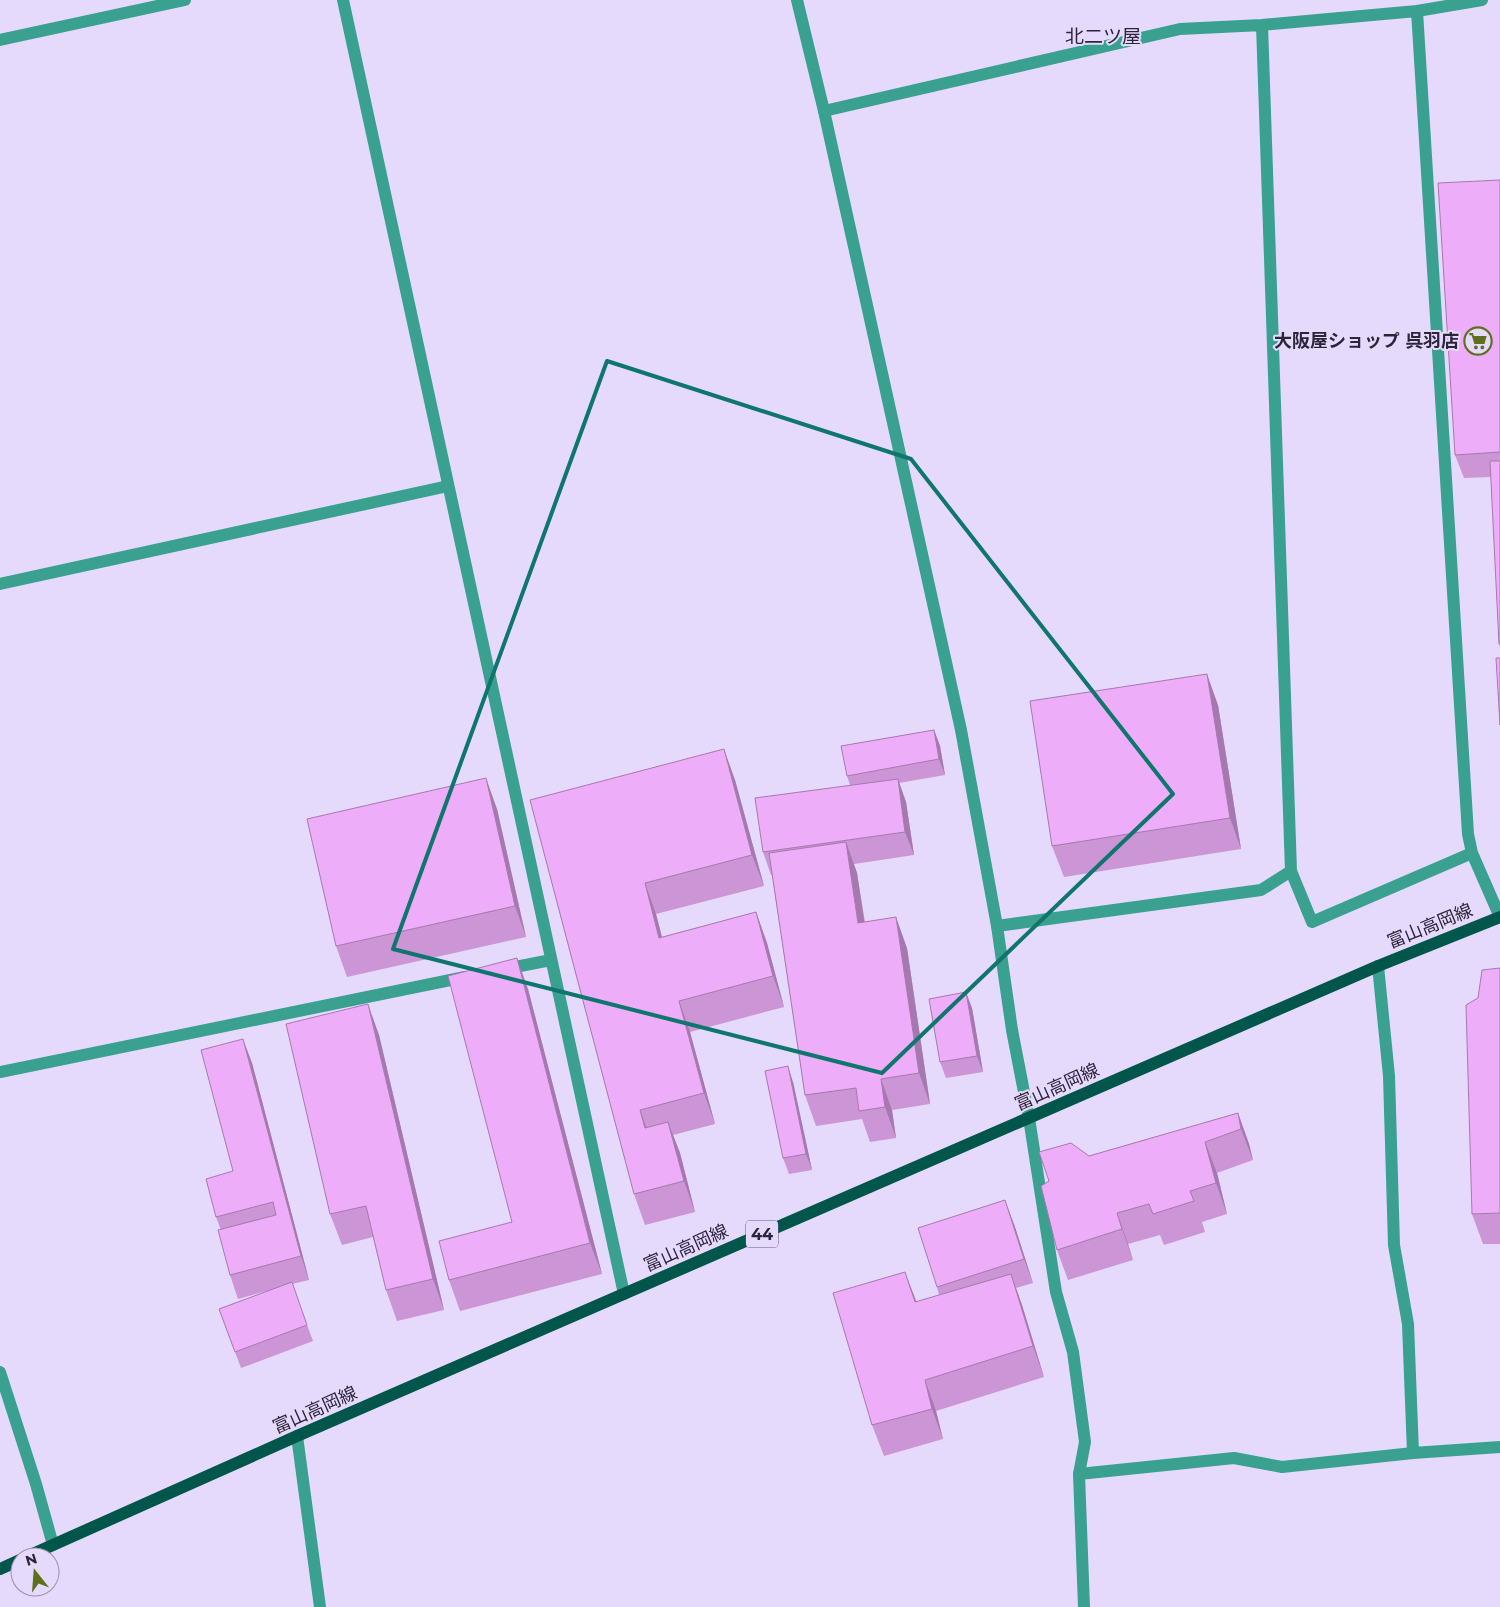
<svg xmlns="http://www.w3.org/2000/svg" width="1500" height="1607" font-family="Montserrat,'Noto Sans JP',sans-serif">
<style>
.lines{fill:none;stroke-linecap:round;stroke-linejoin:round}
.lane{stroke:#3aa090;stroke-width:12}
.street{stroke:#3aa090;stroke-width:12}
.primary{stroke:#01564c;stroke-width:12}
.wall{fill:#cc95d5}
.shaded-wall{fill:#a679ae}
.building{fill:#edadf8;stroke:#a679ae}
.marked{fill:none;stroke:#0f766e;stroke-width:4;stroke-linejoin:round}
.labels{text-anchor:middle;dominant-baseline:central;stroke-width:4;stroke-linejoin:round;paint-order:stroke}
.shield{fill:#e5dafc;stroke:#645b74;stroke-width:1}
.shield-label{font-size:16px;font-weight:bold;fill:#2c243a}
.poi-label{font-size:18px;font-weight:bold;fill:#2c243a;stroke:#e5dafc;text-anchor:end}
.street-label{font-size:18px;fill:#2c243a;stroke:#e5dafc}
.neighbourhood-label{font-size:19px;fill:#2c243a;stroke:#e5dafc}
</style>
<rect width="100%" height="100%" fill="#e5dafc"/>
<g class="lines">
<path class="lane" d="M1417,11L1482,0
M824,111L1180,29L1262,25L1417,11L1468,834L1472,853L1312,922L1291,871L1262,25
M1472,853L1500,917
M997,926L1261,890L1291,871
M1029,1118L1056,1292L1073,1352L1085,1442L1079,1474"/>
<path class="street" d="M343,0L624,1294
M797,0L824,111L961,730L997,926L1012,1030L1029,1118
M0,40L185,0
M0,584L448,486
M1378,966L1389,1076L1394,1245L1408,1324L1413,1453L1500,1447
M505,969L551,960
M0,1072L465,977
M0,1372L36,1484L53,1545
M297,1436L320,1607
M1084,1607L1079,1474L1234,1458L1282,1467L1413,1453"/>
<path class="primary" d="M26,1557L297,1436L1378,966L1500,917
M0,1569L20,1560"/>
</g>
<path class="wall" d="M1500,180V647L1499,644L1491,477L1464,478L1455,455Z
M1218,705L1241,849L1064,877L1052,846Z
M934,730L940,746L945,775L899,783L906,802L914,855L854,864L857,873L865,922L907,948L930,1104L892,1110L896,1138L870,1142L862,1119L816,1126L805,1095L772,875H771L763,852L850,785L847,776Z
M735,780L764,886L656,914L662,937L756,912L767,943L784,1007L690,1032L715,1124L673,1135L680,1153L695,1212L645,1225L634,1194L530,800Z
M497,809L526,937L347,977L336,946Z
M1500,968V1244H1483L1472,1214L1478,998Z
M528,989L602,1274L460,1311L449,1280L512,1222Z
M972,1008L983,1072L946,1078L940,1062Z
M379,1035L444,1310L397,1321L386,1290L373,1237L342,1245L330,1214Z
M252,1063L309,1280L292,1284L313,1341L241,1368L219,1309L270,1290L238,1299L230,1275L221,1230L216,1217L233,1171Z
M793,1082L812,1170L789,1174L783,1158Z
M1238,1113L1249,1144L1253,1160L1217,1173L1227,1214L1202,1222L1205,1232L1164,1245L1160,1235L1128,1244L1133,1260L1068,1280L1057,1250L1049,1181L1089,1156Z
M1014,1224L1033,1283L1016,1288L1022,1305L1044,1377L936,1411L943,1439L884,1456L872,1425L916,1302L939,1295L937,1287Z"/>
<path class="shaded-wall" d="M1207,674L1218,705L1241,849L1230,818Z
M934,730L940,746L945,775L939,759Z
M724,749L735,780L764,886L752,855Z
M486,778L497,809L526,937L515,906Z
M898,779L906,802L914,855L905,832Z
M846,842L857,873L869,953L858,923Z
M645,883L656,914L670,969L659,938Z
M756,912L767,943L784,1007L773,976Z
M896,917L907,948L930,1104L919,1073Z
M517,958L528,989L602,1274L590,1243Z
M966,992L972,1008L983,1072L977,1056Z
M679,1001L690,1032L715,1124L704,1093Z
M368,1004L379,1035L444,1310L433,1279Z
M243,1039L252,1063L309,1280L301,1256Z
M788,1066L793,1082L812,1170L806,1154Z
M881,1079L892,1110L896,1138L885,1107Z
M640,1110L651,1140L645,1128Z
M1238,1113L1249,1144L1253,1160L1241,1129Z
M668,1122L680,1153L695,1212L684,1181Z
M1205,1142L1217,1173L1227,1214L1216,1183Z
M1005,1200L1014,1224L1033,1283L1024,1259Z
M1117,1213L1128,1244L1133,1260L1122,1229Z
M905,1272L917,1303L915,1302Z
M1011,1274L1022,1305L1044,1377L1033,1346Z
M925,1380L936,1411L943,1439L932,1409Z"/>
<path class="building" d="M1500,180V452L1455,455L1438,183Z
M1490,461H1500V644H1499Z
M1496,658H1500V725Z
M1207,674L1230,818L1052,846L1030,701Z
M934,730L939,759L847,776L841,746Z
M724,749L752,855L645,883L659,938L756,912L773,976L679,1001L704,1093L640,1110L645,1128L668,1122L684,1181L634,1194L530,800Z
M486,778L515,906L336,946L307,819Z
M898,779L905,832L763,852L755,798Z
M846,842L858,923L896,917L919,1073L881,1079L885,1107L859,1111L856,1088L805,1095L769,853Z
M517,958L590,1243L449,1280L439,1241L512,1222L448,976Z
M1500,968V1213L1472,1214L1466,1005L1478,998L1482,970Z
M966,992L977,1056L940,1062L929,999Z
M368,1004L433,1279L386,1290L366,1206L330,1214L286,1024Z
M243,1039L301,1256L230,1275L218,1230L276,1215L273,1202L216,1217L206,1179L233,1171L201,1050Z
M788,1066L806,1154L783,1158L765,1071Z
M1238,1113L1241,1129L1205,1142L1216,1183L1190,1191L1194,1201L1153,1214L1149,1204L1117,1213L1122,1229L1057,1250L1041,1186L1049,1181L1039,1152L1071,1143L1089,1156Z
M1005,1200L1024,1259L937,1287L918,1228Z
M905,1272L915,1302L1011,1274L1033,1346L925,1380L932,1409L872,1425L833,1293Z
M292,1282L307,1325L235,1352L219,1309Z"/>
<path class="marked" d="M607,361L911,459L1173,794L882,1073L393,949Z"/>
<defs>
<g id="supermarket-ring" transform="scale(1.4375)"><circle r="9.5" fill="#e5dafc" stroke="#5e701d" stroke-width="1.5"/><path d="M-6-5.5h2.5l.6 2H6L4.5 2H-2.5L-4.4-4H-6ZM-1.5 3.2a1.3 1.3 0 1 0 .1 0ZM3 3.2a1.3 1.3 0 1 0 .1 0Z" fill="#5e701d"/></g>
</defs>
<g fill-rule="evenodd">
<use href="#supermarket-ring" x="1478" y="341"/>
</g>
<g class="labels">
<rect class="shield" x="746" y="1220.5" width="32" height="27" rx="4"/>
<g class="shield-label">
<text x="762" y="1234">44</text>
</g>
<g class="poi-label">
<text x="1459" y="341">大阪屋ショップ 呉羽店</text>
</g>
<g class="street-label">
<text transform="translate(1430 926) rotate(-22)">富山高岡線</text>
<text transform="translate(1057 1087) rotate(-24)">富山高岡線</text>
<text transform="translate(686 1248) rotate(-24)">富山高岡線</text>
<text transform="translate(315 1410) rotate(-24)">富山高岡線</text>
</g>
<g class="neighbourhood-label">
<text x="1103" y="36">北二ツ屋</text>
</g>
</g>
<g transform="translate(35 1572) rotate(343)"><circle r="24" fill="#e5dafc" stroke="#9b91ae"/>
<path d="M0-4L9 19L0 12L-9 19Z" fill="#5e701d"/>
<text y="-8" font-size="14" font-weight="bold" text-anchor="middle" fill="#2c243a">N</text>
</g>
</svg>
